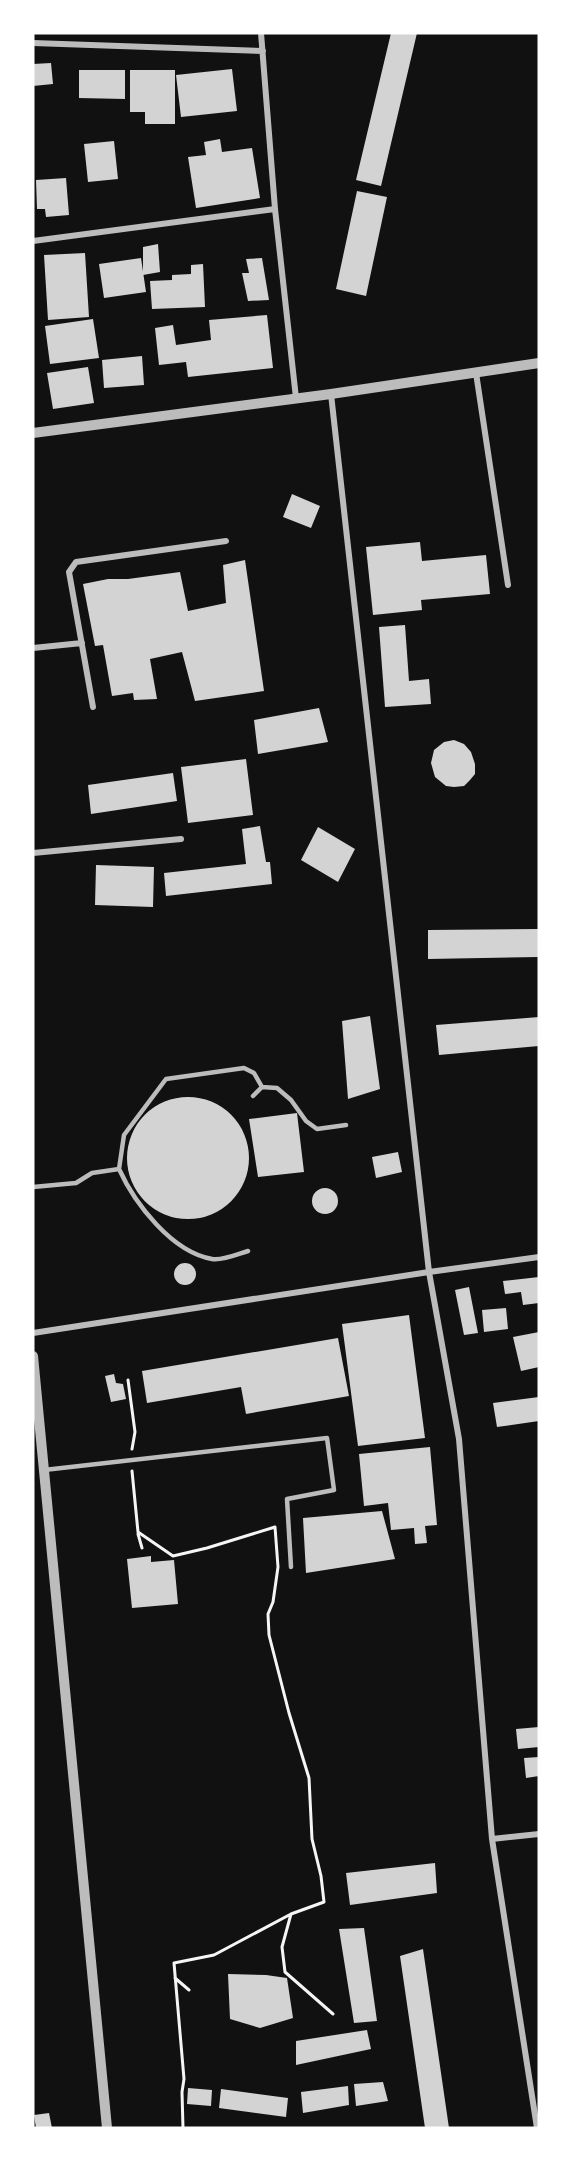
<svg xmlns="http://www.w3.org/2000/svg" width="572" height="2161" font-family="'DM Sans',sans-serif">
<style>
.building{fill:#d3d3d3}
.lines{fill:none;stroke-linecap:round;stroke-linejoin:round}
.path{stroke:#f5f5f5;stroke-width:3}
.service{stroke:#bcbcbc;stroke-width:4.5}
.minor{stroke:#bcbcbc;stroke-width:6}
.tertiary{stroke:#bcbcbc;stroke-width:10}
</style>
<rect width="100%" height="100%" fill="#111"/>
<path class="building" d="M391,33H417L381,186L356,180Z
M51,63L53,84L33,86V64Z
M232,69L237,111L181,117L176,75Z
M79,70H125V99L79,98Z
M130,70H175V124H145V112H130Z
M220,139L222,152L252,148L260,198L196,208L188,157L206,155L204,142Z
M114,141L118,179L88,182L84,144Z
M66,178L69,215L46,217L45,209H37L36,180Z
M357,191L387,197L366,296L336,289Z
M158,244L160,272L143,275V247Z
M85,253L89,317L48,320L44,255Z
M141,258L146,292L104,298L99,264Z
M262,258L269,300L248,301L242,273H249L246,259Z
M203,264L205,307L152,309L150,281L172,280V275L191,274V265Z
M267,315L273,368L188,377L186,362L159,365L155,328L173,325L176,345L211,340L209,320Z
M93,319L99,358L50,364L45,326Z
M142,356L144,385L104,388L102,360Z
M88,367L94,403L53,409L47,373Z
M292,494L320,506L311,528L283,517Z
M420,542L422,561L486,555L490,594L421,600L422,610L373,615L366,547Z
M245,560L264,691L195,701L182,652L150,659L157,699L134,700L133,693L112,696L103,645L95,646L83,584L108,579H128L180,572L188,611L226,603L223,565Z
M405,625L409,681L429,679L431,704L385,707L379,627Z
M319,708L328,742L258,754L254,720Z
M454,740L464,744L471,752L475,764V774L470,780L464,786L454,787L446,786L435,777L431,763L434,750L444,742Z
M246,759L253,815L188,823L181,767Z
M173,773L177,801L91,814L88,785Z
M260,826L266,862H270L272,884L166,896L164,873L246,864L242,829Z
M318,827L355,849L338,882L301,860Z
M96,865L154,867L153,907L95,905Z
M539,929V957L428,959V930Z
M370,1016L380,1089L348,1099L342,1021Z
M539,1017V1046L439,1055L436,1025Z
M127 1158a61 61 0 1 1 122 0a61 61 0 1 1-122 0Z
M297,1113L304,1172L258,1177L249,1119Z
M398,1152L402,1172L376,1178L372,1157Z
M312 1201a13 13 0 1 1 26 0a13 13 0 1 1-26 0Z
M174 1274a11 11 0 1 1 22 0a11 11 0 1 1-22 0Z
M539,1277V1303L523,1305L521,1292L505,1294L503,1281Z
M469,1287L478,1333L464,1335L455,1290Z
M506,1308L508,1329L484,1332L482,1310Z
M409,1315L425,1438L358,1446L342,1324Z
M539,1332V1367L521,1371L513,1337Z
M338,1338L349,1396L246,1414L241,1387L147,1403L142,1371Z
M114,1374L116,1383L123,1384L126,1399L111,1402L105,1376Z
M539,1397V1421L497,1427L493,1403Z
M430,1447L437,1525L425,1526L427,1543L415,1544L414,1528L391,1530L388,1503L364,1506L359,1454Z
M382,1511L395,1559L306,1573L303,1518Z
M151,1556V1562L174,1560L178,1604L132,1608L127,1559Z
M539,1727V1747L518,1749L516,1729Z
M539,1757V1776L526,1778L524,1758Z
M435,1863L437,1893L350,1905L346,1873Z
M364,1928L377,2021L354,2023L339,1929Z
M423,1949L449,2128H425L400,1956Z
M228,1974L266,1975L287,1978L293,2018L260,2028L230,2019Z
M367,2030L371,2049L296,2065V2041Z
M383,2082L388,2101L356,2106L354,2084Z
M348,2086L349,2105L303,2113L301,2092Z
M188,2088L212,2090L211,2106L187,2104Z
M221,2089L288,2098L286,2117L219,2108Z
M49,2113L52,2128H36L34,2115Z"/>
<g class="lines">
<path class="path" d="M128,1380L135,1432L132,1449
M132,1471L138,1532L173,1556L207,1548L275,1527L278,1567L273,1602L268,1614L269,1635L289,1713L309,1778L312,1839L321,1876L324,1902L291,1914L214,1955L174,1963L184,2079L182,2092L183,2128
M138,1534L142,1548
M291,1914L282,1947L285,1972L333,2014
M175,1978L189,1990"/>
<path class="service" d="M253,1096L262,1087L277,1088L291,1100L306,1121L317,1129L346,1125
M119,1169L124,1135L166,1079L244,1068L254,1073L262,1087
M33,1187L76,1183L92,1173L119,1169C135,1204 172,1252 212,1259C222,1261 238,1254 248,1251
M44,1470L327,1438L334,1490L287,1499L291,1567"/>
<path class="minor" d="M261,33L275,209L296,398
M33,43L263,51
M33,241L275,209
M476,373L508,585
M331,394L429,1272L459,1439L492,1839L537,2128
M33,648L82,643
M93,707L69,572L76,562L226,541
M33,853L181,839
M33,1333L429,1272L539,1257
M492,1839L539,1834"/>
<path class="tertiary" d="M33,433L331,394L539,363
M33,1356L107,2128"/>
</g>
<rect width="572" height="2161" fill="none" stroke="#ffffff" stroke-width="69"/>
</svg>
